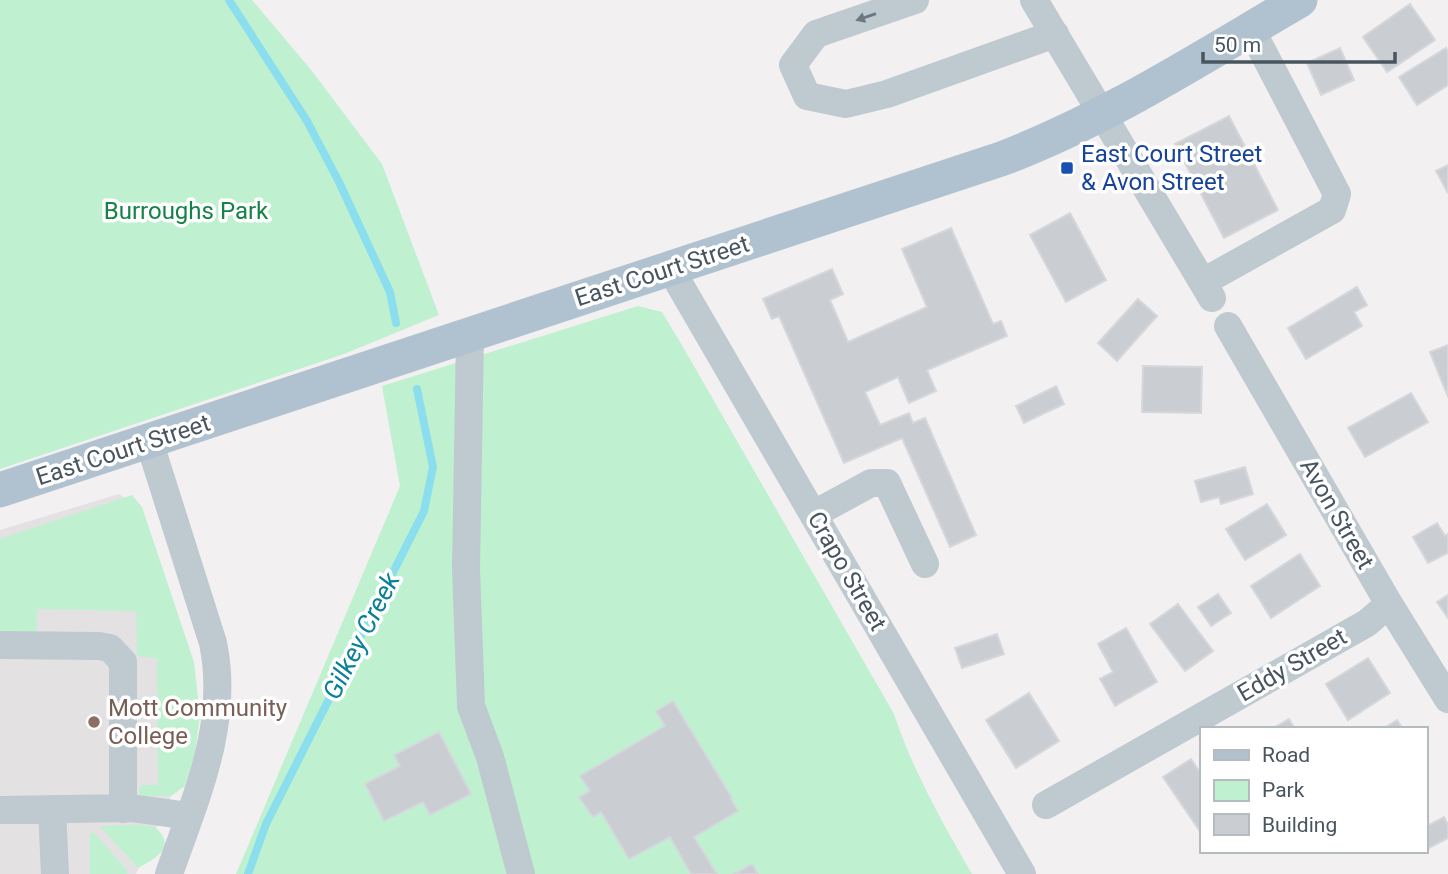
<svg xmlns="http://www.w3.org/2000/svg" width="1448" height="874" font-family="Roboto,sans-serif">
<style>
.education{fill:#e4e1e3}
.green{fill:#bff1d0}
.lines{fill:none;stroke-linecap:round;stroke-linejoin:round}
.stream{stroke:#8bdeee;stroke-width:8}
.building{fill:#caced3;stroke:#d4d7dc;stroke-width:2}
.minor{stroke:#bec9d0;stroke-width:28}
.major{stroke:#b0c1d0;stroke-width:35}
.oneway{fill:#6b7881}
.transit-dot{fill:#1a4fb4;stroke:#fff;stroke-width:2.5}
.education-dot{fill:#8d6e63;stroke:#fff;stroke-width:2.5}
.labels{text-anchor:middle;dominant-baseline:central;stroke-width:7;stroke-linejoin:round;paint-order:stroke}
.transit-label{font-size:24px;fill:#164399;stroke:#fff;text-anchor:start}
.park-label{font-size:24px;fill:#158347;stroke:#fff}
.street-label{font-size:24px;fill:#48555f;stroke:#fff}
.education-label{font-size:24px;fill:#785e54;stroke:#fff;text-anchor:start}
.water-label{font-size:26px;font-style:italic;fill:#0a8198;stroke:#fff}
</style>
<rect width="100%" height="100%" fill="#f3f0f1"/>
<path class="education" d="M119,494L139,507L183,768L136,874H0V530Z"/>
<path class="green" d="M0,0H252L312,71L382,164L439,315L344,354L0,469Z
M638,306L662,312L683,347L894,714C913,771 942,822 972,874H236L400,486L382,386Z
M132,495L142,507L194,662L200,715L195,753L185,786L171,796H141L138,789L143,785H158L157,658L137,656L136,611L37,609V636L0,635V539Z
M146,825C155,827 160,829 164,839C169,853 148,862 138,868L100,826Z
M90,833H94L128,871L127,874H90Z"/>
<g class="lines">
<path class="stream" d="M229,0L307,121L339,182L390,292L396,323
M248,874L266,824L424,511L433,467L417,389"/>
</g>
<path class="building" d="M1410,4L1435,40L1387,72L1363,37Z
M1340,48L1354,80L1321,95L1307,63Z
M1446,48L1448,52V85L1417,105L1399,77Z
M1229,116L1278,210L1224,238L1175,144Z
M1448,165V193L1436,171Z
M1070,213L1106,280L1066,302L1030,235Z
M951,228L993,324L1001,321L1007,336L927,370L936,391L909,403L898,377L865,392L880,425L909,413L913,423L925,418L976,535L950,547L902,438L844,463L779,316L772,319L763,299L832,269L843,294L830,300L848,342L927,307L902,249Z
M1357,287L1367,305L1354,312L1362,326L1306,359L1288,328Z
M1138,299L1157,316L1117,361L1098,343Z
M1448,345V397L1430,352Z
M1143,366L1202,367L1201,413L1142,412Z
M1056,386L1064,404L1024,423L1016,406Z
M1411,393L1428,422L1365,457L1348,428Z
M1245,467L1253,494L1221,504L1219,497L1201,502L1195,481Z
M1267,504L1286,535L1245,560L1226,529Z
M1437,523L1445,536L1448,534V553L1428,563L1413,537Z
M1300,554L1320,586L1271,618L1251,586Z
M1218,594L1231,613L1211,626L1198,607Z
M1448,595V618L1437,602Z
M1178,604L1213,651L1185,671L1150,624Z
M1126,628L1157,682L1115,706L1100,679L1113,672L1098,644Z
M997,634L1004,654L962,668L955,648Z
M1368,658L1390,693L1348,720L1326,684Z
M1029,693L1059,741L1016,768L986,720Z
M673,701L732,798L731,799L738,811L694,837L717,874H691L670,837L629,859L601,812L593,817L579,797L590,791L580,776L665,726L656,711Z
M1289,719L1295,729H1272Z
M1397,720L1403,729H1383Z
M439,732L471,794L430,815L423,802L384,821L365,784L400,766L394,755Z
M1191,759L1201,774V828L1199,830L1163,777Z
M1444,817L1448,825V838L1427,849L1425,827Z
M752,864L758,874H734Z"/>
<g class="lines">
<path class="minor" d="M915,0L816,34L793,65L807,96L846,104L887,94L1055,34
M1034,0L1212,298
M670,268L1022,874
M1203,282L1332,210L1337,194L1251,29
M1228,326L1389,604L1448,699
M470,335L466,569L471,706L490,757L521,874
M149,441L213,643C230,724 195,799 169,874
M814,514L871,483H887L925,564
M0,645L99,646L110,648L123,662V809
M1046,805L1367,623L1389,604
M52,809L55,874
M0,810L131,808L189,816"/>
<path class="major" d="M0,490L1001,159C1107,119 1202,57 1300,0"/>
</g>
<defs><path id="oneway-solid" d="M-6-.8H1V-3.2L6.5 0L1 3.2V.8H-6Z" transform="scale(1.75)"/></defs>
<use class="oneway" href="#oneway-solid" transform="translate(866 17) rotate(161)"/>
<rect class="transit-dot" x="1060" y="161" width="14" height="14" rx="3.5"/>
<circle class="education-dot" cx="94" cy="722" r="7"/>
<g class="labels">
<g class="transit-label">
<text x="1081" y="154">East Court Street<tspan x="1081" dy="28">&amp; Avon Street</tspan></text>
</g>
<g class="park-label">
<text x="186" y="211">Burroughs Park</text>
</g>
<g class="street-label">
<text transform="translate(662 271) rotate(-18)">East Court Street</text>
<text transform="translate(123 450) rotate(-18)">East Court Street</text>
<text transform="translate(1337 514) rotate(60)">Avon Street</text>
<text transform="translate(847 571) rotate(60)">Crapo Street</text>
<text transform="translate(1292 665) rotate(-30)">Eddy Street</text>
</g>
<g class="education-label">
<text x="108" y="708">Mott Community<tspan x="108" dy="28">College</tspan></text>
</g>
<g class="water-label">
<text transform="translate(361 636) rotate(-63)">Gilkey Creek</text>
</g>
</g>
<rect x="1200" y="727" width="228" height="126" fill="#ffffff" stroke="#b6bbbf" stroke-width="2"/>
<rect x="1214" y="750" width="35" height="10" fill="#b0c1d0" stroke="#b6bbbf" stroke-width="2"/>
<text x="1262" y="762" font-size="21" fill="#48555f">Road</text>
<rect x="1214" y="780" width="35" height="21" fill="#bff1d0" stroke="#b6bbbf" stroke-width="2"/>
<text x="1262" y="797" font-size="21" fill="#48555f">Park</text>
<rect x="1214" y="814" width="35" height="21" fill="#caced3" stroke="#b6bbbf" stroke-width="2"/>
<text x="1262" y="832" font-size="21" fill="#48555f">Building</text>
<path d="M1203 52v10h192v-10" fill="none" stroke="#48555f" stroke-width="3.5"/>
<text x="1214" y="52" font-size="21" fill="#48555f" stroke="#ffffff" stroke-width="5" paint-order="stroke">50 m</text>
</svg>
